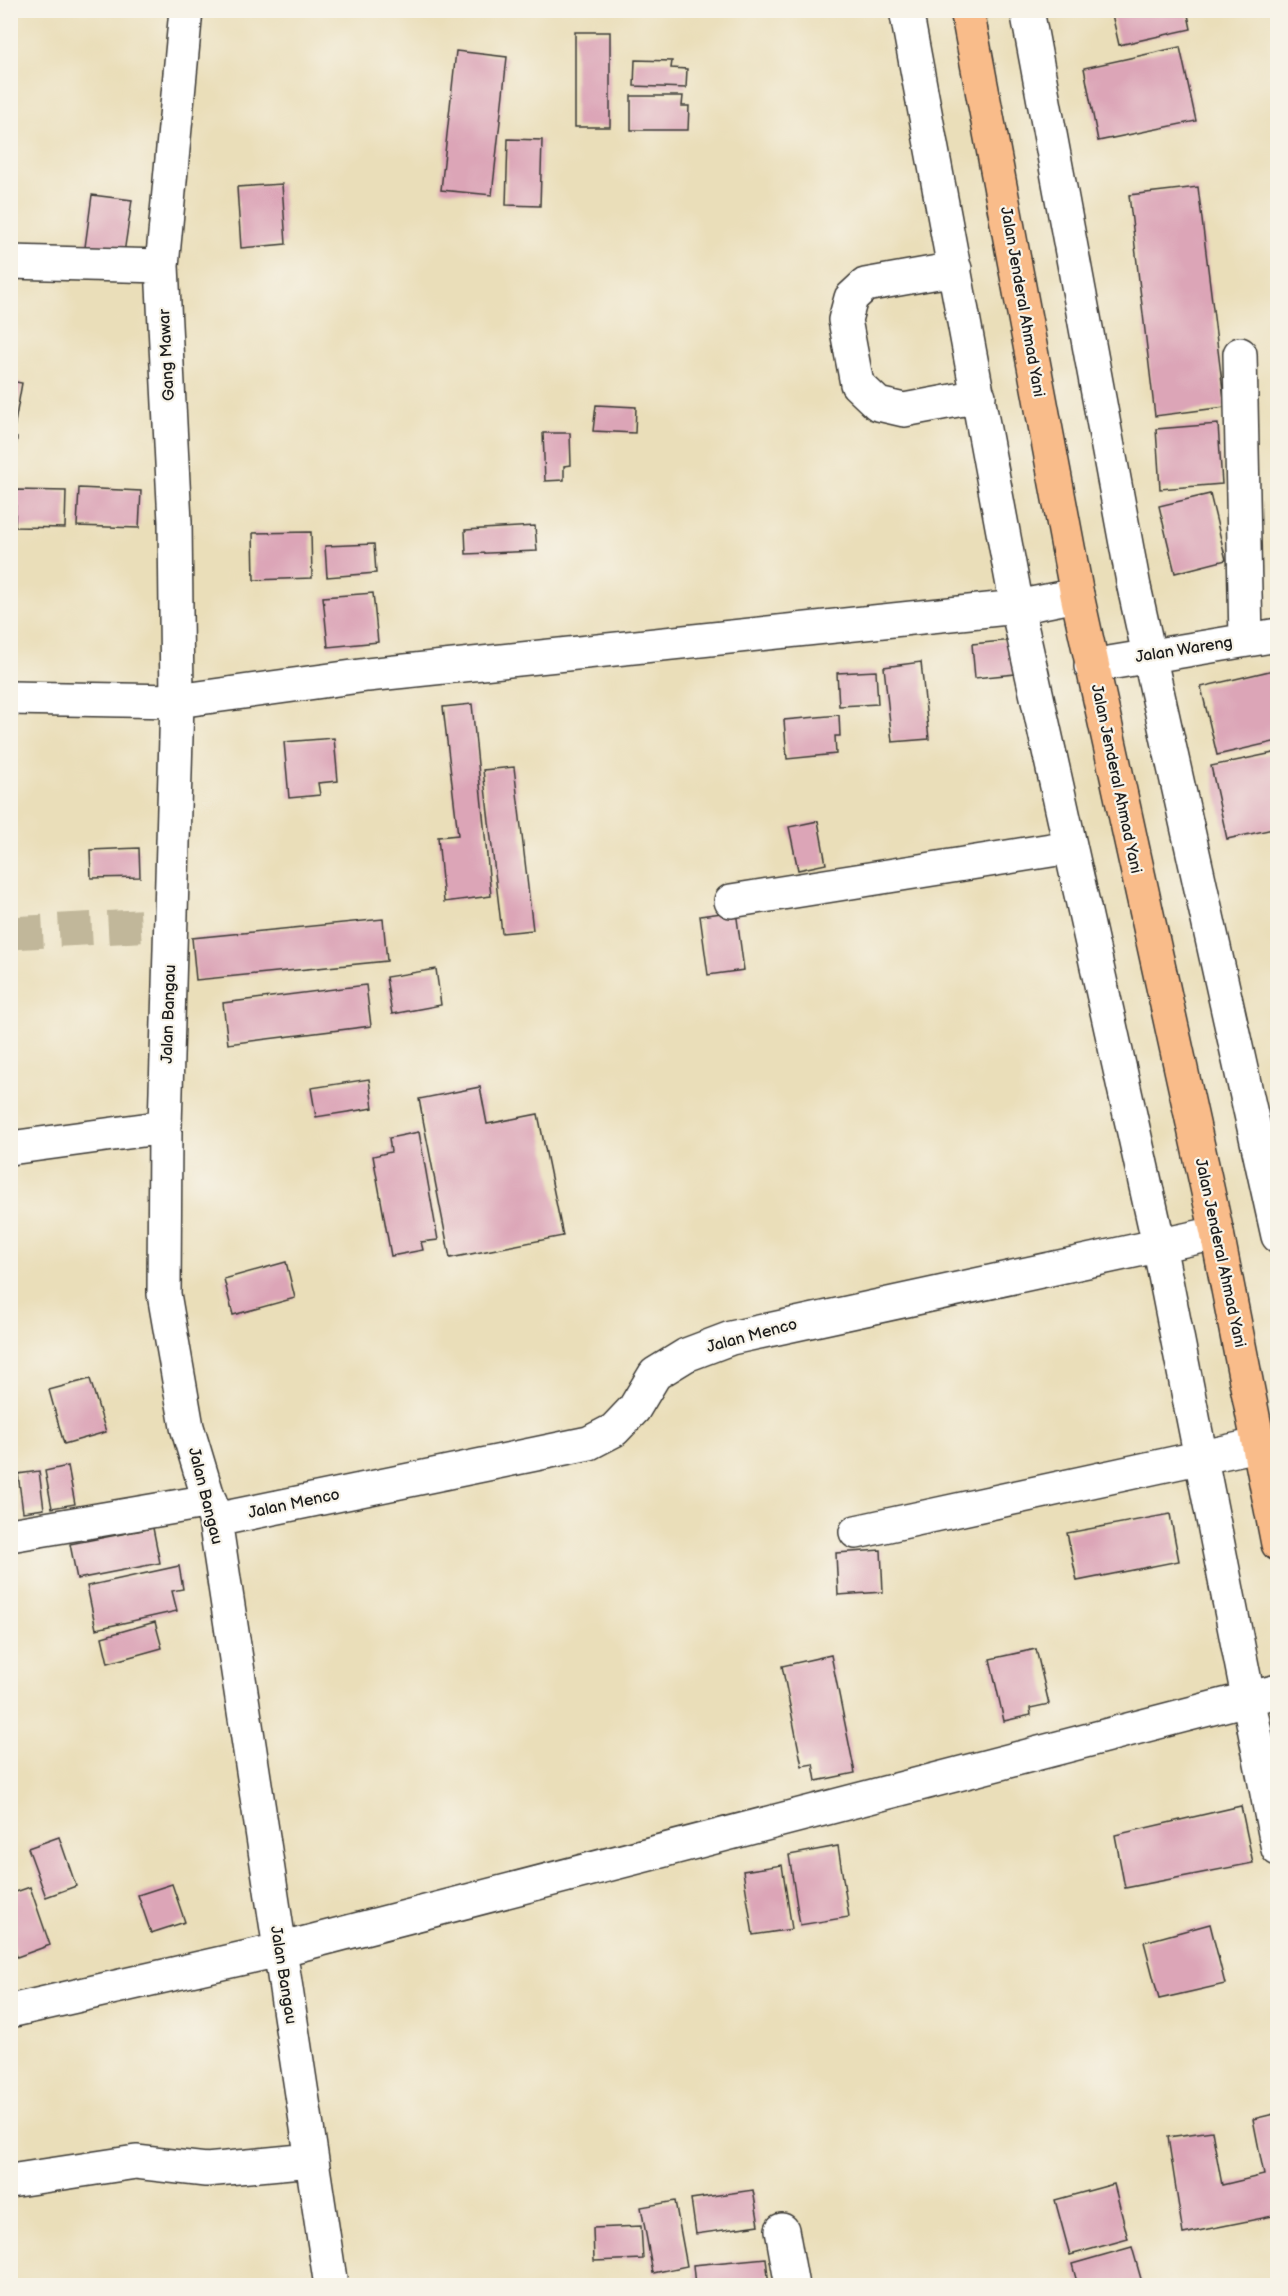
<svg xmlns="http://www.w3.org/2000/svg" width="1288" height="2296" font-family="'Balsamiq Sans',sans-serif">
<style>
.building{fill:#dca5b7}
.lines{fill:none;stroke-linecap:round;stroke-linejoin:round}
.minor-tunnel{stroke:#c1b79a;stroke-width:33;stroke-dasharray:33 16;stroke-linecap:butt}
.minor-casing{stroke:#3b3934;stroke-width:36}
.major-casing{stroke:#3b3934;stroke-width:36}
.minor{stroke:#fff;stroke-width:33}
.major{stroke:#f9bc8a;stroke-width:33}
.labels{text-anchor:middle;dominant-baseline:central;stroke-width:4.5;stroke-linejoin:round;paint-order:stroke}
.street-label{font-size:16px;fill:#1c1c1c;stroke:#f7f3e8}
</style>
<rect width="100%" height="100%" fill="#f7f3e8"/>
<filter id="ink" filterUnits="userSpaceOnUse"><feTurbulence type="fractalNoise" baseFrequency=".0167" numOctaves="2"/><feDisplacementMap in="SourceGraphic" scale="12" xChannelSelector="R" yChannelSelector="G"/><feConvolveMatrix kernelMatrix="1 2 1 2 8 2 1 2 1" color-interpolation-filters="sRGB"/></filter>
<filter id="wash" filterUnits="userSpaceOnUse"><feTurbulence type="fractalNoise" baseFrequency=".008" numOctaves="4" result="noise"/><feDisplacementMap in="SourceGraphic" scale="24" xChannelSelector="R" yChannelSelector="G"/><feGaussianBlur stdDeviation="1.35" result="paint"/><feColorMatrix in="noise" values="0 0 0 0 0 0 0 0 0 0 0 0 0 0 0 0 0 1.4 0 .05"/><feComposite in="paint" operator="in"/></filter>
<g filter="url(#wash)">
<rect width="100%" height="100%" fill="#eadeb9"/>
<g id="blocks">
<path class="building" d="M1111,10H1187L1191,29L1119,45Z
M575,32H610V127H575Z
M1180,47L1196,121L1098,141L1084,68Z
M456,51L507,57L492,195L441,190Z
M635,60L672,61L671,68L687,69L686,88L634,86Z
M631,96H683L682,106H689L688,130H631Z
M508,139L542,140L540,206L506,205Z
M282,184L286,244L241,248L237,187Z
M1198,187L1225,407L1155,416L1129,195Z
M92,195L132,200L124,253L85,247Z
M10,381L22,383L13,434H10Z
M596,405L636,407L635,433L593,431Z
M1218,424L1222,484L1160,489L1156,429Z
M543,433H570L571,465L564,466V480L545,481Z
M10,437L17,438L13,477H10Z
M79,488L141,491L139,528L77,526Z
M16,490L66,491L65,528L15,527Z
M1210,494L1226,560L1175,573L1159,506Z
M535,526L537,551L466,554L465,530Z
M311,532L312,578L254,580L253,533Z
M374,544L376,573L327,577L325,546Z
M373,593L378,642L328,647L323,597Z
M1013,640L1015,674L975,678L972,644Z
M921,662L929,739L892,742L884,667Z
M1278,669V741L1217,755L1201,687Z
M876,671L878,704L839,706L837,673Z
M472,704L491,896L444,902L438,837L458,835L443,707Z
M839,715L840,736H835L836,754L787,759L784,720Z
M334,738L338,781L318,783L320,795L289,798L284,742Z
M1278,752V828L1227,839L1211,766Z
M514,767L533,930L502,933L483,770Z
M818,821L826,864L798,870L789,827Z
M139,848L140,877L91,878L90,850Z
M736,911L744,970L708,975L700,916Z
M383,919L387,961L196,980L192,938Z
M436,969L441,1005L392,1014L386,977Z
M366,985L371,1026L228,1044L223,1003Z
M369,1079L373,1108L316,1117L311,1088Z
M480,1087L487,1124L538,1114L563,1236L450,1258L419,1099Z
M419,1132L438,1240L421,1242L423,1250L391,1256L373,1156L391,1152L389,1138Z
M286,1262L295,1298L233,1315L224,1279Z
M90,1379L106,1432L64,1444L49,1390Z
M68,1466L75,1504L52,1508L45,1471Z
M39,1471L44,1509L23,1512L18,1474Z
M1170,1514L1179,1561L1077,1581L1067,1533Z
M153,1528L160,1563L77,1579L70,1544Z
M881,1550L883,1592L838,1595L836,1553Z
M179,1566L183,1589L172,1591L177,1611L96,1629L87,1586Z
M155,1622L162,1648L108,1663L102,1637Z
M1036,1649L1049,1704L1030,1708L1031,1715L1004,1721L990,1659Z
M831,1655L855,1773L816,1781L813,1764L802,1766L782,1666Z
M1241,1806L1253,1863L1125,1888L1115,1835Z
M59,1837L76,1886L46,1897L28,1848Z
M838,1846L849,1917L800,1925L789,1855Z
M782,1865L792,1929L753,1935L743,1871Z
M172,1884L185,1922L151,1933L138,1895Z
M30,1887L50,1945L17,1957L10,1937V1894Z
M1210,1924L1225,1984L1159,1999L1144,1942Z
M1278,2113V2215L1183,2234L1168,2137L1212,2131L1222,2185L1264,2175L1253,2119Z
M1114,2184L1128,2239L1070,2255L1055,2200Z
M753,2190L759,2225L696,2234L691,2199Z
M675,2201L687,2266L653,2273L641,2207Z
M641,2226L643,2259L594,2261L593,2228Z
M1132,2247L1143,2286H1078L1072,2264Z
M766,2258L769,2286H695L693,2265Z"/>
</g>
</g>
<g filter="url(#ink)">
<use href="#blocks" fill-opacity="0" stroke="#3b3934" stroke-width="1.5"/>
<g class="lines">
<path class="minor-tunnel" d="M10,933L171,924"/>
<g class="minor-casing">
<path id="minor" d="M186,10L162,266L175,522L177,701L165,1127L164,1294L187,1427L215,1520L331,2286
M906,10L1017,607L1159,1245L1278,1849
M1027,10L1134,587L1278,1236
M10,262L162,266
M955,269L865,285L851,298L845,320L857,384L878,404L904,410L979,396
M1240,354L1246,640
M1091,666L1278,635
M10,698L177,701L367,675L1017,607L1077,595
M731,901L1070,847
M10,1148L165,1127
M215,1520L589,1443L614,1430L634,1409L655,1374L686,1355L731,1338L1217,1233
M856,1532L1258,1445
M10,1535L210,1501
M10,2011L279,1950L1278,1691
M10,2181L136,2162L206,2170L311,2160
M782,2230L792,2286"/>
</g>
<g class="major-casing">
<path id="major" d="M967,10L1077,595L1217,1233L1278,1544"/>
</g>
<use href="#minor" class="minor"/>
<use href="#major" class="major"/>
</g>
</g>
<g class="labels">
<g class="street-label">
<text transform="translate(1022 302) rotate(80)">Jalan Jenderal Ahmad Yani</text>
<text transform="translate(167 355) rotate(-93)">Gang Mawar</text>
<text transform="translate(1184 650) rotate(-9)">Jalan Wareng</text>
<text transform="translate(1116 779) rotate(78)">Jalan Jenderal Ahmad Yani</text>
<text transform="translate(169 1014) rotate(-88)">Jalan Bangau</text>
<text transform="translate(1220 1253) rotate(78)">Jalan Jenderal Ahmad Yani</text>
<text transform="translate(752 1336) rotate(-15)">Jalan Menco</text>
<text transform="translate(205 1496) rotate(76)">Jalan Bangau</text>
<text transform="translate(294 1504) rotate(-12)">Jalan Menco</text>
<text transform="translate(283 1975) rotate(81)">Jalan Bangau</text>
</g>
</g>
<rect width="1288" height="2296" fill="none" stroke="#f7f3e8" stroke-width="36"/>
</svg>
